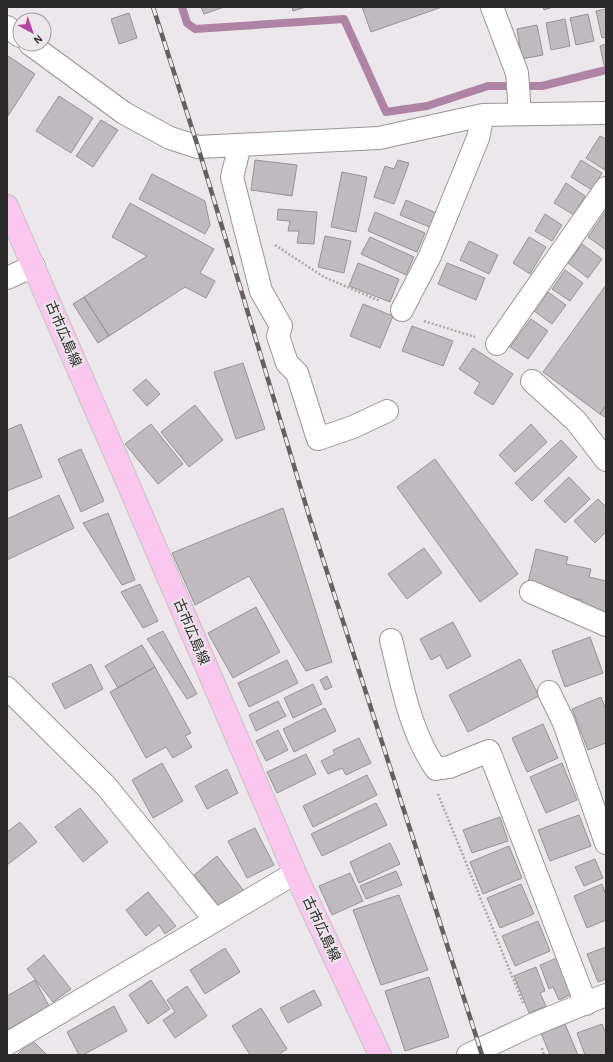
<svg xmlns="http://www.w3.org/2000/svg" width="613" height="1062" font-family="'Alegreya Sans','Noto Sans JP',sans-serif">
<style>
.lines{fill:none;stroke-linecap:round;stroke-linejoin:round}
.stream{stroke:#ae83a3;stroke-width:8}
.building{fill:#bebabd;stroke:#969295}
.minor-casing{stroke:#989497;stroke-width:24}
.major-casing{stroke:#c4c3c4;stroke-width:24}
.path{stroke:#aba7aa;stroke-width:2.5;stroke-dasharray:2 2;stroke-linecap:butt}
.minor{stroke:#fff;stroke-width:22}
.major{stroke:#fbc7ee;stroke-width:22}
.rail-casing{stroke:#626061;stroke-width:4.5}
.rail{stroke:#ece7ea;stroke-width:3;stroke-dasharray:9;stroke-linecap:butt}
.labels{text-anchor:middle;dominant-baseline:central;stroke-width:4;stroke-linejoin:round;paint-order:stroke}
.street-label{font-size:14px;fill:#2b2a2b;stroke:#ece7ea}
</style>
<rect width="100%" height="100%" fill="#ece7ea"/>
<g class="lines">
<path class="stream" d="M182,7L187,23L195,29L344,19L386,112L427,106L488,86H542L606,70"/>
</g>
<path class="building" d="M201,7H224L204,14Z
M292,7H306L293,11Z
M362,7H442L371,32Z
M543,7H553L544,10Z
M606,9V37L602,38L596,11Z
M129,13L137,38L119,44L111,19Z
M588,14L594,41L576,45L570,18Z
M565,19L570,46L551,50L546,23Z
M537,25L543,55L522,59L517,29Z
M606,44V65H604L600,46Z
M8,56L35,74L8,116L7,58Z
M59,96L93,118L71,153L36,131Z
M101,120L118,130L93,167L76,156Z
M600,136L606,139L605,170L586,158Z
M255,160L297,165L292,196L251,190Z
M398,160L409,163L394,204L374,197L385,166L394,169Z
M581,160L602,173L592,190L571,177Z
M342,172L367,177L356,232L331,227Z
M152,174L205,201L210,225L205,234L139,199Z
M566,183L585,196L574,215L554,203Z
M406,200L439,214L432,228L400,215Z
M130,203L214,249L200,273L215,281L206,298L185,287L109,336L84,297L147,256L112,237Z
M278,209L317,212L314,244L297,243L299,231H288L290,221L277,220Z
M606,211V250L588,237Z
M375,212L425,233L417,252L368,231Z
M545,214L562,225L552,241L535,231Z
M325,236L351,241L344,273L318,267Z
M370,237L414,257L406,275L361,254Z
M529,237L546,247L530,274L513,263Z
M469,241L498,255L489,274L460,260Z
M582,244L602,259L588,278L568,263Z
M358,263L399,279L390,302L349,286Z
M447,263L485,278L476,300L438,284Z
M565,270L583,283L570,301L552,289Z
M606,285V405L600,414L543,372Z
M548,292L566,305L552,324L534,311Z
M84,297L109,336L98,343L73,304Z
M363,304L393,316L380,348L350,336Z
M531,319L548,331L528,359L510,347Z
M412,326L453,341L443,366L402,351Z
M473,348L513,374L493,405L474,393L480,383L459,369Z
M243,363L265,429L236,439L214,372Z
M146,379L160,394L147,406L133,390Z
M195,405L223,440L189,467L161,432Z
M606,405V418L600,414Z
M21,424L42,477L7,491V430Z
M151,424L183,464L158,484L125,444Z
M531,424L547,442L515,472L499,455Z
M561,440L577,457L532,501L515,483Z
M81,449L104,501L81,512L58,459Z
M435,459L518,574L480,602L397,487Z
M569,477L590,499L565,523L544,501Z
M59,495L74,528L7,560V519Z
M598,499L606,507V532L595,543L574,521Z
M283,508L332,662L306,671L249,576L195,605L172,553Z
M108,513L135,580L122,585L83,523Z
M424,548L442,573L407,599L388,574Z
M536,549L568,557L566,564L591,569L589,577L606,581V618L600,617L602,611L581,606L582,600L527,587Z
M140,584L158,621L143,628L121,592Z
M256,607L280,652L233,678L208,633Z
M453,622L471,656L447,669L440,655L431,660L420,639Z
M163,631L197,694L187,699L147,639Z
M590,637L603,673L565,687L552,651Z
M142,645L155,667L118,688L105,666Z
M520,659L539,696L468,732L449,695Z
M287,660L298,683L249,707L238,683Z
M91,664L103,689L65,709L52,684Z
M155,667L191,733L185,736L192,747L173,758L166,747L146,758L110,692Z
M327,676L332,687L325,690L320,680Z
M313,684L322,704L293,718L284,698Z
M601,697L606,710V743L588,750L572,709Z
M278,701L286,716L256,731L249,715Z
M325,708L336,731L294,752L283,729Z
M543,724L558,758L527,772L512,738Z
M278,730L288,750L266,761L256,741Z
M359,738L371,763L346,775L342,768L328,774L321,761L335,754L333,750Z
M306,754L316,774L277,793L267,772Z
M162,763L183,801L153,818L132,780Z
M562,763L577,800L546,813L530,777Z
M227,769L238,793L207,809L195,786Z
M367,775L377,795L313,827L303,806Z
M376,803L387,825L322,856L311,834Z
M80,808L108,842L83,862L55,827Z
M579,815L591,846L550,861L538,830Z
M500,817L508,841L472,853L463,830Z
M20,822L37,842L7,865V832Z
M255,828L274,865L247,878L228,841Z
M390,843L400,864L359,883L350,862Z
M509,846L522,878L483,894L470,862Z
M217,856L244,891L221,909L194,875Z
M595,859L603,878L584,886L575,867Z
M396,871L402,885L366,899L360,886Z
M350,873L363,901L332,915L319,886Z
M521,884L534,914L500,928L487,898Z
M602,884L606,895V920L587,928L574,896Z
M148,892L176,926L165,934L159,925L146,936L126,910Z
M399,895L428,970L381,985L353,910Z
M538,921L550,951L515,966L502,936Z
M606,947V979L598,982L587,954Z
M225,948L240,972L205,994L190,970Z
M44,955L71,989L53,1002L27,969Z
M557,958L572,994L559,1000L553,987L549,989L540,965Z
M536,967L545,991L540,993L546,1006L529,1013L514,976Z
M429,977L449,1037L405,1051L385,991Z
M35,980L49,1006L7,1030V996Z
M151,980L170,1009L148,1024L129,995Z
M187,986L207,1016L175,1038L163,1020L175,1012L167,1000Z
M314,990L322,1005L288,1023L280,1008Z
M114,1006L127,1031L83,1055H79L67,1032Z
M261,1008L287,1049L278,1055H250L232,1026Z
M565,1024L578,1055H550L541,1033Z
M602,1024L606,1034V1055H585L577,1033Z
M32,1040L47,1055H17Z"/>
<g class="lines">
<g class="minor-casing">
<path id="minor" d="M492,7L517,73L520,114
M7,27L20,36
M30,44L124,113L170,138L198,147L379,138L483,115L606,113
M240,145L232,177L261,291L281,326L278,336L287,363L297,373L318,439L353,427L387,411
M7,278L34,266
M402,310L430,256L478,138L483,115
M497,344L606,188
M532,381L576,421L606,460
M531,592L606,625
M391,640C402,684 410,732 436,769L449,767L489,751L586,1004
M7,688L106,786L215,920
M549,692L564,723L606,843
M7,1044L295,873
M468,1055L532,1025L606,995"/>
</g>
<g class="major-casing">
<path id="major" d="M7,206L120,465L295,873L380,1055"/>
</g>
<path class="path" d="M275,245L324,277L380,301
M424,321L475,337
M438,794L523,1003
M542,1048L544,1055"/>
<use href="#minor" class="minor"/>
<use href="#major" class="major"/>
<g class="rail-casing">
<path id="rail" d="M153,7L198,147L310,519L428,885L482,1055"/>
</g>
<use href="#rail" class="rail"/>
</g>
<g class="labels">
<g class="street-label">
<text transform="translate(63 334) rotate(67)">古市広島線</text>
<text transform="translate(191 632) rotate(67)">古市広島線</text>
<text transform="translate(321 929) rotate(65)">古市広島線</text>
</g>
</g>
<rect width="613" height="1062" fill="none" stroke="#2b2a2b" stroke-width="16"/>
<g transform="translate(32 32) rotate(140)"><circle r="19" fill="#ece7ea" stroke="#9f9b9e"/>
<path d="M0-3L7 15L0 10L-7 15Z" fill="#b4439f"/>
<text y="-6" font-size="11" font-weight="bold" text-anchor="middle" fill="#2b2a2b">N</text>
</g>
</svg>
